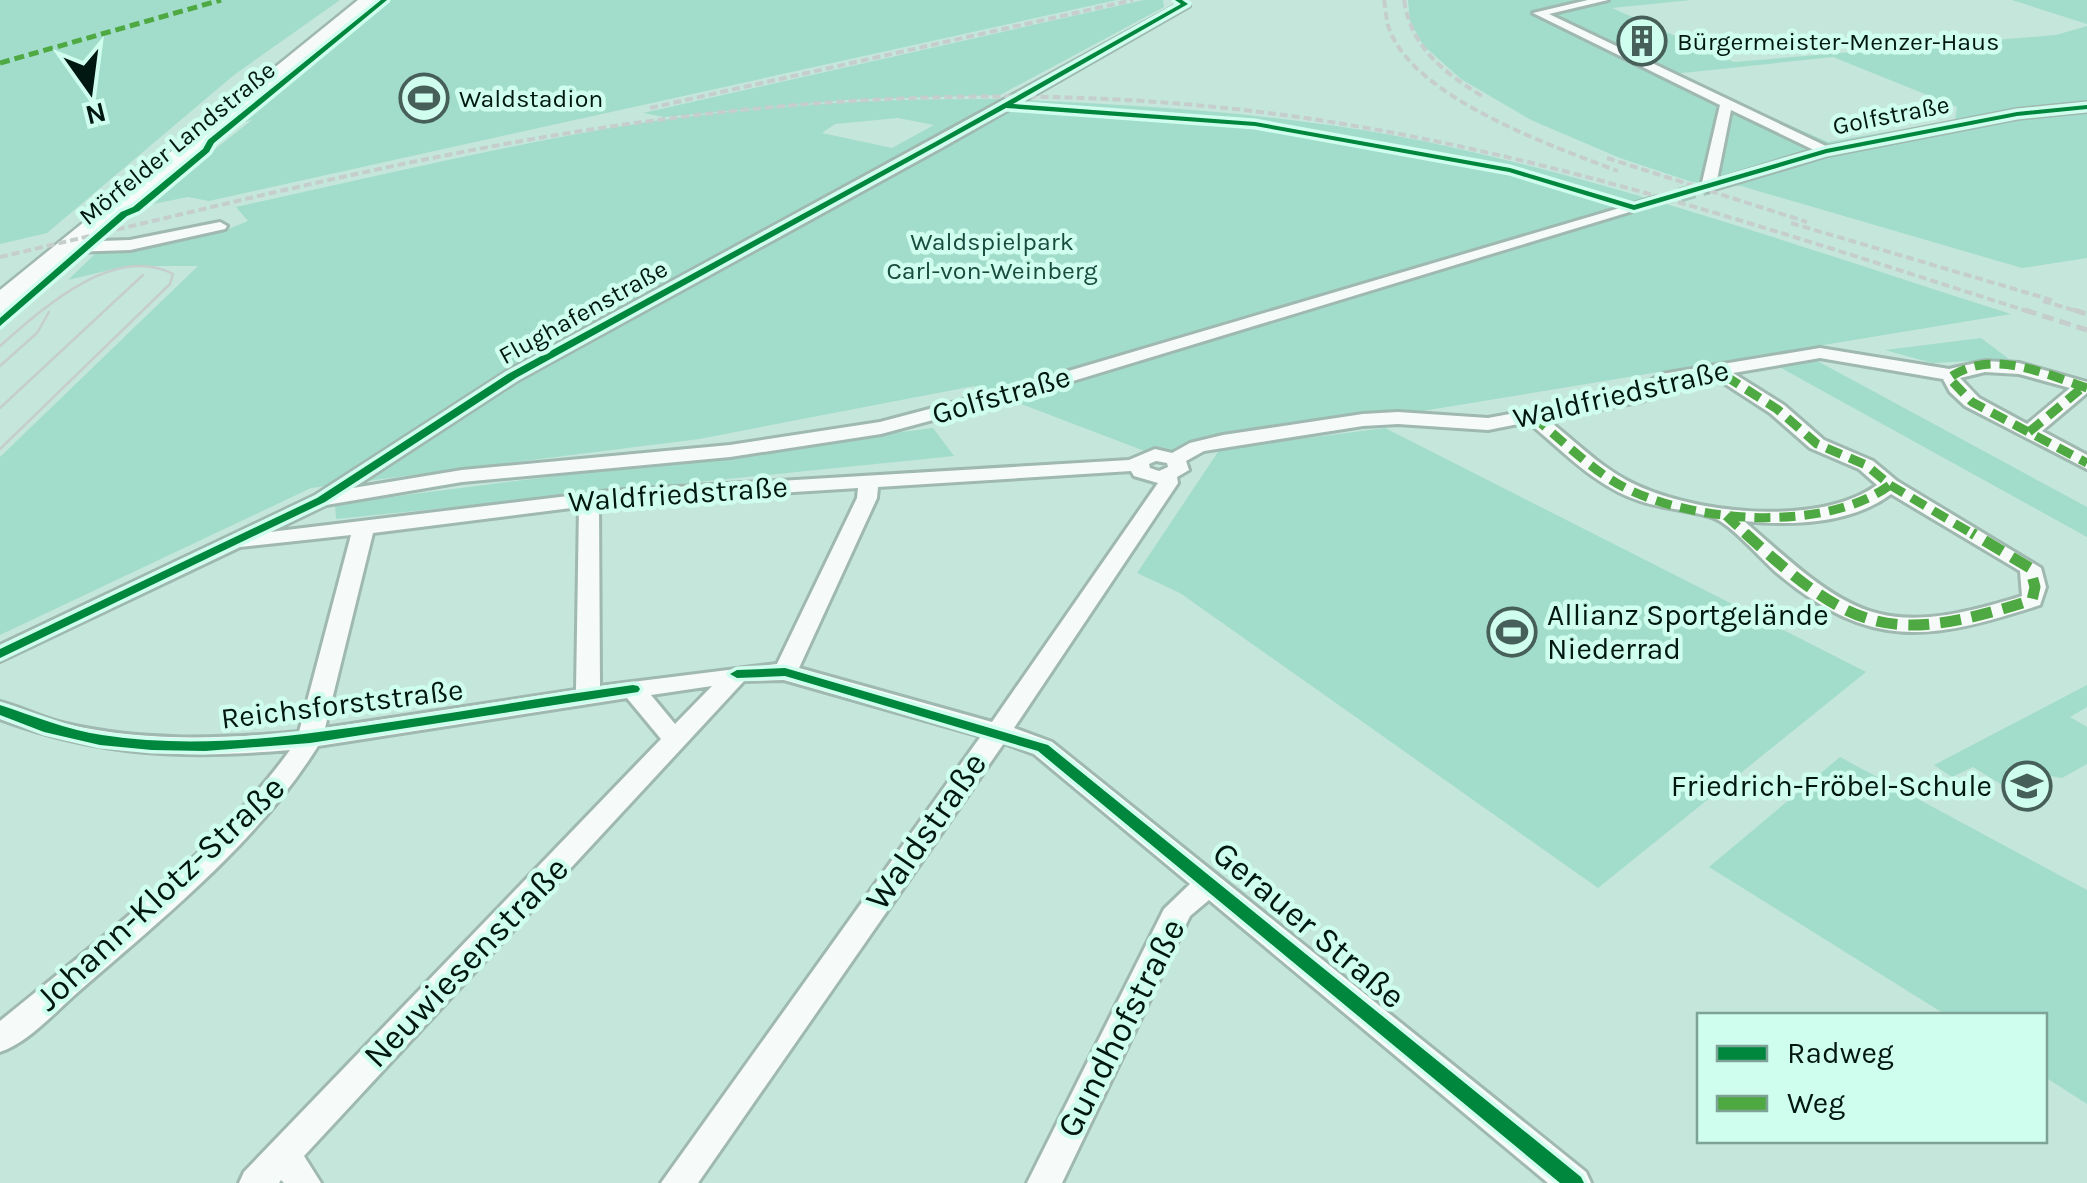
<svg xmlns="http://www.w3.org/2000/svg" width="2087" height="1183" font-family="Karla,sans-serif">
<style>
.green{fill:#a2dcca;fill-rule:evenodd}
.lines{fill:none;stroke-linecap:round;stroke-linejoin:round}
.street-tunnel{stroke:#a8c7bd;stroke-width:15;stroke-dasharray:15 8;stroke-linecap:butt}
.street-casing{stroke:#9fb8b0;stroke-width:6}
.highway-casing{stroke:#9fb8b0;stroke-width:5}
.street{fill:#f6fbfa;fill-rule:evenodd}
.highway{fill:#f6fbfa;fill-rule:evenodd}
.tram{stroke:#c5cecc;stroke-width:2.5}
.rail-far1{stroke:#c5cecc;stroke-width:4;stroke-dasharray:8 4;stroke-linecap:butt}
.rail{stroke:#c5cecc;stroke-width:5;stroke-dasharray:12 6;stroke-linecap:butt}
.quiet-far2{stroke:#4fa942;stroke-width:5;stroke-dasharray:10 5;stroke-linecap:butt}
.quiet-far1{stroke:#4fa942;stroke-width:9;stroke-dasharray:16 9;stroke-linecap:butt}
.quiet{stroke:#4fa942;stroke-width:11;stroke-dasharray:21 11;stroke-linecap:butt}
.cycleway-casing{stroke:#cffeee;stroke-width:7}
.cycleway{fill:#00873e;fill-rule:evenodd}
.labels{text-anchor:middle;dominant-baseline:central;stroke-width:9;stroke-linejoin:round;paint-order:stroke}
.far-poi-label{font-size:25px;fill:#011711;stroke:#cffeee;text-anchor:start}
.far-street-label{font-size:25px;fill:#011711;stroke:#cffeee}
.far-park-label{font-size:25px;fill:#174c3e;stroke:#cffeee}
.street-label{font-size:30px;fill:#011711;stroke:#cffeee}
.poi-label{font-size:30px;fill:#011711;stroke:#cffeee;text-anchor:start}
.near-street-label{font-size:35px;fill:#011711;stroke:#cffeee}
</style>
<rect width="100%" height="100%" fill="#c5e6db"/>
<path class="green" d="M0,0H340L234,75L47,233L0,244Z
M387,0H1117L209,201L188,197L143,206L252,120L232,125Z
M1144,0H1163L1164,7L1000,95L847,100L664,117L643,113Z
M1408,0H1691L1612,8L1734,62L2056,35L2087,26V258L2022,268L1741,186L1692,182L1620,158L1531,120L1461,79L1423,45L1410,21ZM1833,57L1957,107L1955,120L1828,142L1673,74Z
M2012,0H2087V24Z
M996,99C1148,105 1301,114 1450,147C1640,189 1825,255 2011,314L1155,455L974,386L699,439L311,488L0,635V457L198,266H126L68,280L96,253L224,223L219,233L248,221L236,207C373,177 509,144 647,122C762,105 880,98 996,99ZM898,118L934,125L892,148L822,133L835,124Z
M1981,338L2009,359L1932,363L1885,350Z
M1810,357L2087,507V537L1772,363Z
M933,428L954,456L336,519L335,504Z
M1385,428L1866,672L1598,888L1180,593L1137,573L1220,449Z
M2087,685V707L2070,717L2087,727V764L2062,778L2039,774L2010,790L1973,767L1952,777L1934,765Z
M1840,757L2087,890V1104L2045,1077L2044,1016L1946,1015L1709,867Z"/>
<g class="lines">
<path class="street-tunnel" d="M1680,195L1708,187"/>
<g class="street-casing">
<path id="street" d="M1588,0H1608L1549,14L1828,147L2017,110L2087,103V111L2017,118L1828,155L1708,191L1701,187L1720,105L1533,13ZM1731,110L1814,150L1717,180Z
M1185,1L1189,6L943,147L518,380L353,488L462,470L730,445L880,422L1028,383L1657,197L1669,200L1040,391L881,434L730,457L462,482L326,505L270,532L610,491L1129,460L1155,449L1172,453L1190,443L1223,435L1363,414L1398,412L1488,418L1630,392L1662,374L1820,348L1949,369L1985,361L2019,363L2087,382V393L2042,431L2087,455V469L1965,406L1950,392L1943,379L1820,358L1733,373L1784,405L1824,440L1873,461L1897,481L2041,568L2046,587L2040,605C1931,640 1871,652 1777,573C1761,559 1732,525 1714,518C1691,510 1664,509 1640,501C1596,487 1563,451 1528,422L1488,430L1398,424L1363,426L1204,451L1186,461L1189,470L1177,477L1178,483L1014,728L1052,742L1586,1172L1591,1183H1548L1209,900L1190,916L1062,1183H1027L1164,909L1190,884L1034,754L1004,743L698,1183H661L981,736L784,680L744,681L304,1156L321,1183H284L281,1180L279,1183H239L244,1172L661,739L627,698L318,746C258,842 163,918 78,992C55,1012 29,1042 0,1052V1021C94,945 220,848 290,750C185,759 99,756 0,719V702C23,708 44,719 66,724C144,742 221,739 299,732L351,535L240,547L0,661V645L314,496L506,372ZM1985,372L2019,374L2070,388L2027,424L1979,398L1960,378ZM1713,376L1770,413L1810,448L1859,469L1877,485C1819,528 1688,514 1626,480C1597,464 1572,439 1547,419L1643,401L1667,384ZM1156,461L1167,463L1168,467L1159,471L1150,468L1149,464ZM1131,471L1134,476L1158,483L992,722L799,668L877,498L878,487ZM858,488L857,498L777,664L600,686L599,504ZM1891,494L2020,571L2022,596C1879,641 1851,616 1744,521C1793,526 1851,524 1891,494ZM579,507L576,690L325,728L373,533ZM712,686L675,724L651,695Z
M220,222L227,226L225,229L130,250L71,252L63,247L71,242L130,240Z"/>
</g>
<g class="highway-casing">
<path id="highway" d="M358,0H378L10,311L0,314V290Z"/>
</g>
<use href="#street" class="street"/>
<use href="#highway" class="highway"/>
<path class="tram" d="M0,346C41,310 113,243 173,274L170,284L0,449
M0,366L37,333L49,312
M0,408L143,275"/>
<path class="rail-far1" d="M1384,0C1386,10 1386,22 1390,31C1417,99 1554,147 1618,171
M1404,0C1411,47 1443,72 1482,96
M650,108L1133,0
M1607,158L1807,222
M1791,223L2055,301
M0,257C213,208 426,151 643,122C859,92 1081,86 1298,117C1550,153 1791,236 2033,313
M2043,301L2083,313"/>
<path class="rail" d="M2025,310L2087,330
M2074,310L2087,314"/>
<path class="quiet-far2" d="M0,63L221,0"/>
<path class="quiet-far1" d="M2087,388C2043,373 1991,348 1949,378L1972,402L2087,463
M1533,417C1561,439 1587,466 1618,484C1687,523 1824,534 1890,485L1866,465L1817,444L1777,409L1716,370
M2029,432L2083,387
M1890,485L1976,536
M1726,516L1748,536"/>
<path class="quiet" d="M1745,533C1854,633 1890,645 2032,600L2035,587L2030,568L1972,533"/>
<g class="cycleway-casing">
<path id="cycleway" d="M381,0H387L214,143L209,152L139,211L127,216L0,326V318L121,212L133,207L203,149L208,140Z
M1175,0H1182L1188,4L1013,104L1255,122L1510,168L1634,205L1826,149L2017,112L2087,105V109L2017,116L1827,153L1634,210L1509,172L1255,126L1006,108L516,378L325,502L0,658V649L317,498L508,374L935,142L1181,4Z
M785,668L1048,745L1581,1177L1584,1183H1560L1038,751L785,676L737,678L730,674L737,670Z
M633,685L638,686L640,689L638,692L310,743L205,751L152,750L100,745L44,732L0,715V705C34,716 67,730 102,735C199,750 296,736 391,722C472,710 552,696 633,685Z"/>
</g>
<use href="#cycleway" class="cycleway"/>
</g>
<defs>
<g id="building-ring" transform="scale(2.5)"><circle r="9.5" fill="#cffeee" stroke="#465f58" stroke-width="1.5"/><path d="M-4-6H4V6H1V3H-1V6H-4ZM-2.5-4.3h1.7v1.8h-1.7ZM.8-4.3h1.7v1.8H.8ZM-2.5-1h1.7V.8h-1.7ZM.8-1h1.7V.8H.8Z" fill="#465f58"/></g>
<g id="stadium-ring" transform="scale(2.5)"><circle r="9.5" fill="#cffeee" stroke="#465f58" stroke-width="1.5"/><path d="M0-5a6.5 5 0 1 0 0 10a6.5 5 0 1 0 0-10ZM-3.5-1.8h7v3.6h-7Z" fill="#465f58"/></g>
<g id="school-ring" transform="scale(2.5)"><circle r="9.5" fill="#cffeee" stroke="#465f58" stroke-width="1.5"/><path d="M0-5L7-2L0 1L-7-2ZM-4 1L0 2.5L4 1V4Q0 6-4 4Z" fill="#465f58"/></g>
</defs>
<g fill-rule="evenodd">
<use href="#building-ring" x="1642" y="41"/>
<use href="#stadium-ring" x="424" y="98"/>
<use href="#stadium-ring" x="1512" y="632"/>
<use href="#school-ring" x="2027" y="786"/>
</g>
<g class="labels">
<g class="far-poi-label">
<text x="1677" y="41">Bürgermeister-Menzer-Haus</text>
<text x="459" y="98">Waldstadion</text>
</g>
<g class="far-street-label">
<text transform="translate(1891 115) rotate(-11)">Golfstraße</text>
<text transform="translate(177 143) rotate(-39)">Mörfelder Landstraße</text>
<text transform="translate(583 312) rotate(-29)">Flughafenstraße</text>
</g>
<g class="far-park-label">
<text x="992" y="241">Waldspielpark<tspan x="992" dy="29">Carl-von-Weinberg</tspan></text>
</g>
<g class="street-label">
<text transform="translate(1621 394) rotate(-13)">Waldfriedstraße</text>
<text transform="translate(1001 395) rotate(-16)">Golfstraße</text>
<text transform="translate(678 494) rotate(-4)">Waldfriedstraße</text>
<text transform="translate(342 704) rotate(-7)">Reichsforststraße</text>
</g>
<g class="poi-label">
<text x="1547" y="615">Allianz Sportgelände<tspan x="1547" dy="34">Niederrad</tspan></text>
<text x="1992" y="786" text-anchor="end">Friedrich-Fröbel-Schule</text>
</g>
<g class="near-street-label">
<text transform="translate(926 831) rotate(-55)">Waldstraße</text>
<text transform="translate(160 893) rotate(-43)">Johann-Klotz-Straße</text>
<text transform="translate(1309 925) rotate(40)">Gerauer Straße</text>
<text transform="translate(466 962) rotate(-46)">Neuwiesenstraße</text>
<text transform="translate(1121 1028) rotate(-63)">Gundhofstraße</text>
</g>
</g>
<rect x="1697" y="1013" width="350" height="130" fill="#cffeee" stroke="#7da296" stroke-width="2.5"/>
<rect x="1717" y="1046" width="50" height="15" fill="#00873e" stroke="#7da296" stroke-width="2.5"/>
<text x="1787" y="1063" font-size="30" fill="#011711">Radweg</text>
<rect x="1717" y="1096" width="50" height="15" fill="#4fa942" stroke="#7da296" stroke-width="2.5"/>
<text x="1787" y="1113" font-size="30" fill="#011711">Weg</text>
<g transform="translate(90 90) rotate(166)" stroke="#cffeee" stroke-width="8" paint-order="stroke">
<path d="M0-8L18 38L0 25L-18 38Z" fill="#011711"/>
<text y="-15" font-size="28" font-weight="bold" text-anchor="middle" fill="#011711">N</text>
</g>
</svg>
